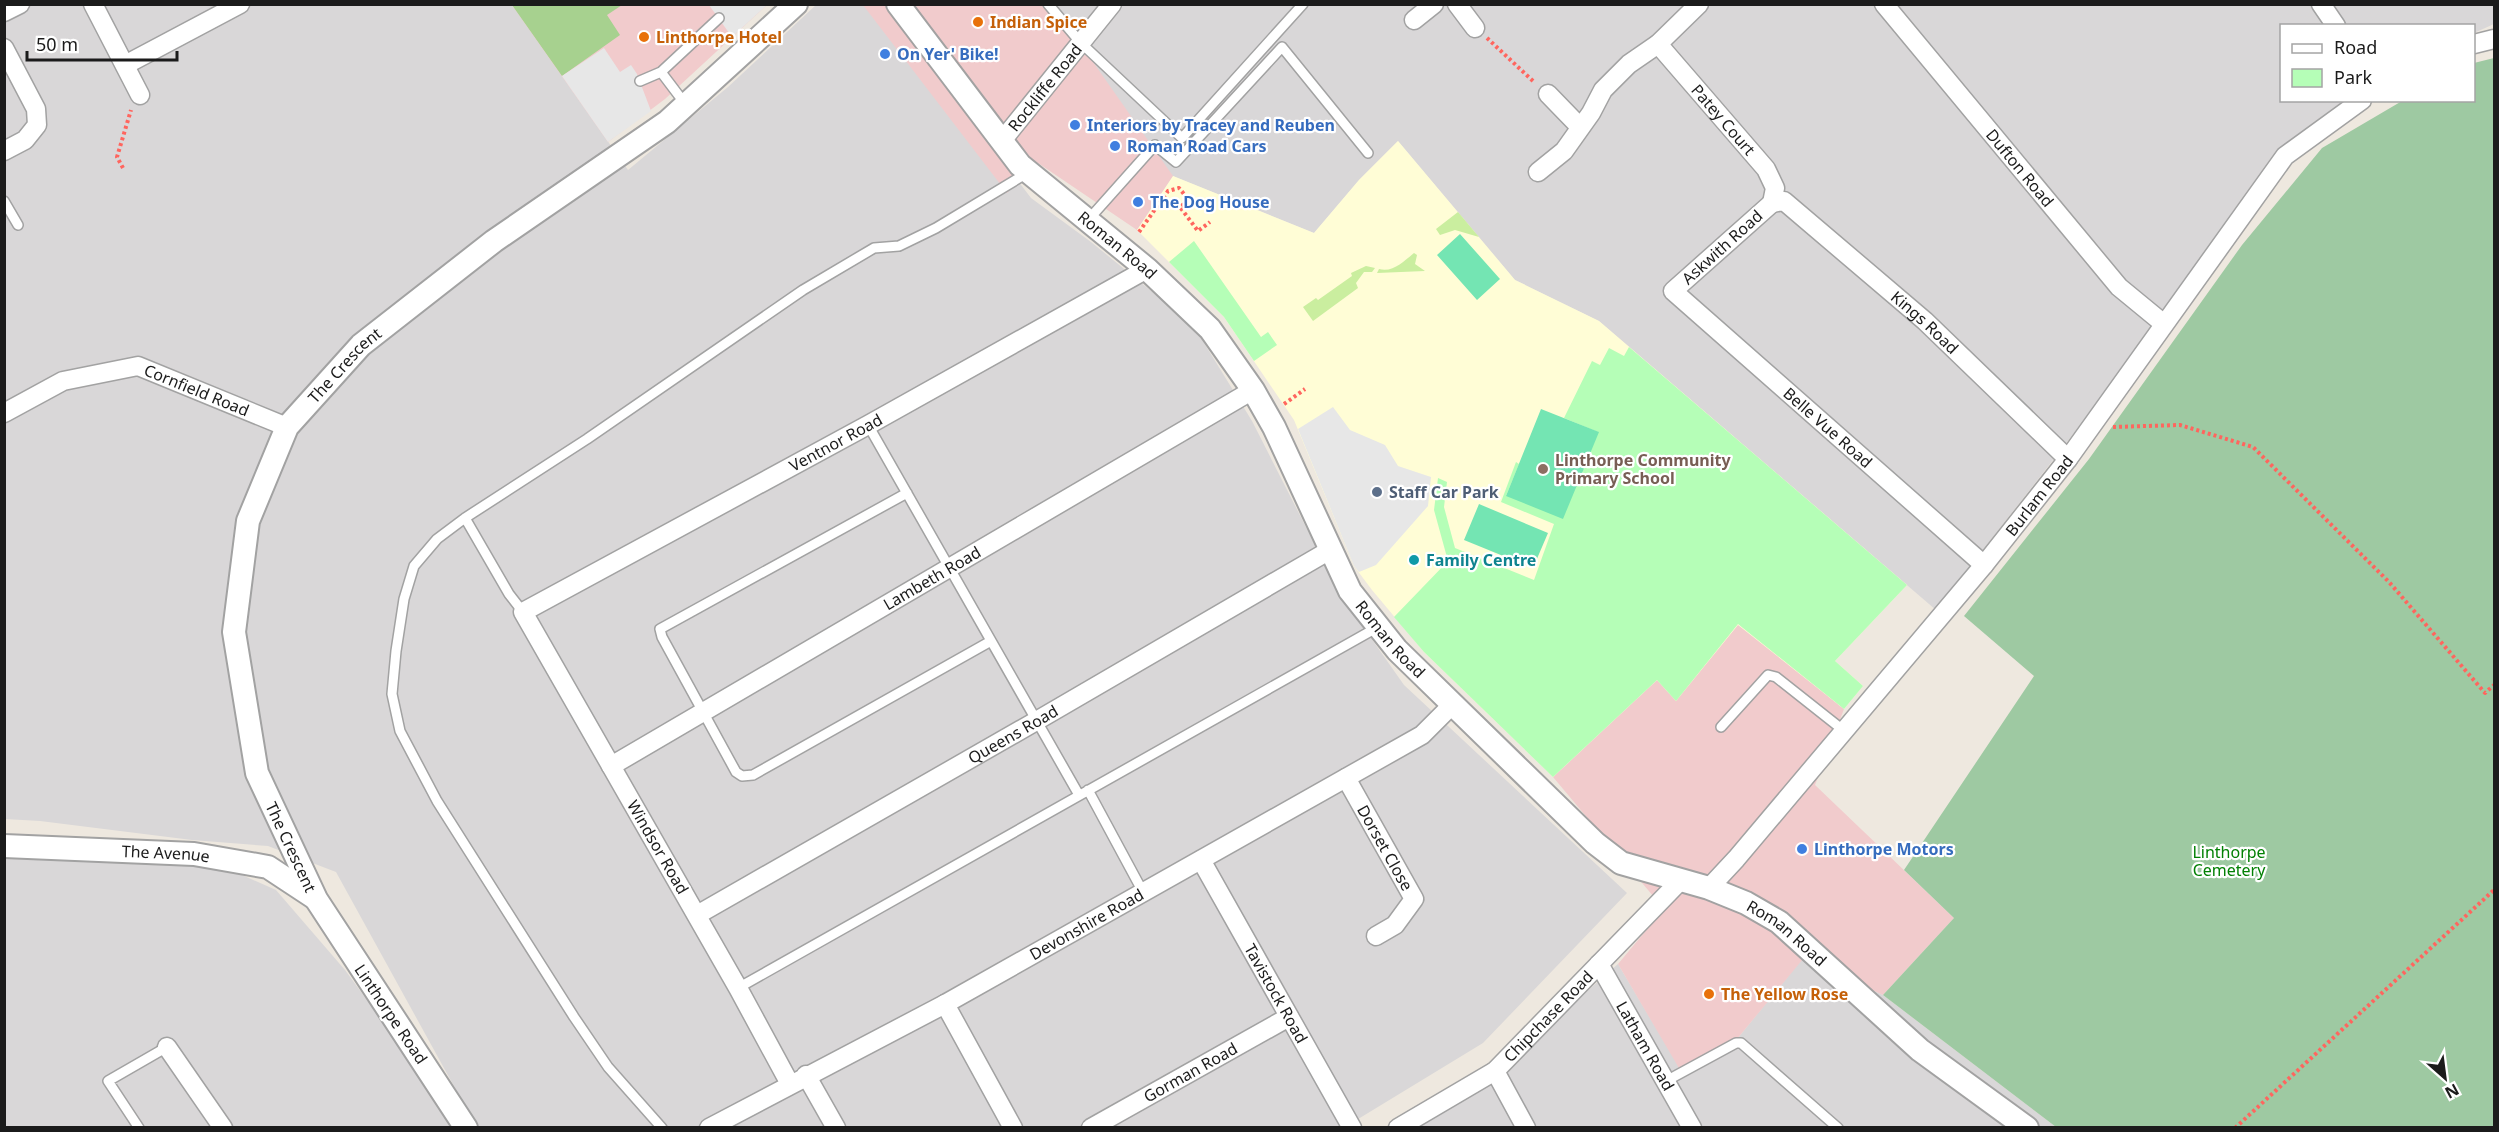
<svg xmlns="http://www.w3.org/2000/svg" width="2499" height="1132" font-family="'Noto Sans',sans-serif">
<style>
.residential{fill:#d9d7d8}
.commercial{fill:#f1cbcc}
.education{fill:#fffdd6}
.grass{fill:#caee9f}
.forest{fill:#a7d18f}
.cemetery{fill:#9ec9a2}
.park{fill:#b5feb7}
.pitch{fill:#74e5b3}
.parking{fill:#e7e7e7}
.lines{fill:none;stroke-linecap:round;stroke-linejoin:round}
.service-casing{stroke:#a2a2a2;stroke-width:12}
.minor-casing{stroke:#a2a2a2;stroke-width:21}
.tertiary-casing{stroke:#a2a2a2;stroke-width:26}
.path{stroke:#ff655e;stroke-width:4;stroke-dasharray:3 3;stroke-linecap:butt}
.service{stroke:#fff;stroke-width:9}
.minor{stroke:#fff;stroke-width:18}
.tertiary{stroke:#fff;stroke-width:22}
.food-dot{fill:#e8710a;stroke:#fff;stroke-width:2}
.shop-dot{fill:#3f7fe0;stroke:#fff;stroke-width:2}
.education-dot{fill:#8d6e63;stroke:#fff;stroke-width:2}
.service-dot{fill:#5c6f8a;stroke:#fff;stroke-width:2}
.culture-dot{fill:#0f9aa8;stroke:#fff;stroke-width:2}
.labels{text-anchor:middle;dominant-baseline:central;stroke-width:4.5;stroke-linejoin:round;paint-order:stroke}
.food-label{font-size:16px;font-weight:bold;fill:#c56008;stroke:#fff;text-anchor:start}
.shop-label{font-size:16px;font-weight:bold;fill:#366cbe;stroke:#fff;text-anchor:start}
.street-label{font-size:16px;fill:#1b1b1b;stroke:#fff}
.education-label{font-size:16px;font-weight:bold;fill:#785e54;stroke:#fff;text-anchor:start}
.service-label{font-size:16px;font-weight:bold;fill:#4e5e75;stroke:#fff;text-anchor:start}
.culture-label{font-size:16px;font-weight:bold;fill:#0d838f;stroke:#fff;text-anchor:start}
.park-label{font-size:16px;fill:#028004;stroke:#fff}
</style>
<rect width="100%" height="100%" fill="#eee8df"/>
<path class="residential" d="M884,4L1031,198L1091,242L1193,325L1252,421L1340,594L1404,685L1627,893L1483,1043L1345,1127L477,1128L336,872L268,846L192,840L40,821L5,819V5H512L628,170L728,87L816,5Z
M2494,4V24L2474,33V26H2282V100L2349,101L2270,160L2078,428L1936,610L1599,321L1515,280L1398,141L1359,180L1314,233L1173,176L1137,230L920,5Z
M5,858L206,859L276,890L345,970L460,1127L5,1128Z
M1803,958L1883,995L2056,1127L1410,1128L1514,1055L1618,964L1684,1075L1737,1039Z"/>
<path class="commercial" d="M512,5H767L665,99L608,142Z
M863,5H1053L1173,176L1137,230L1038,163L1007,193Z
M1738,624L1844,709L1815,785L1954,918L1883,995L1803,959L1737,1039L1683,1075L1618,964L1664,909L1553,777L1657,680L1676,700Z"/>
<path class="education" d="M1398,141L1515,280L1599,321L1907,585L1835,661L1863,686L1844,709L1738,625L1676,701L1657,680L1553,777L1424,652L1372,590L1354,566L1294,420L1224,317L1137,230L1173,176L1314,233L1359,180Z"/>
<path class="grass" d="M1458,212L1479,237L1455,230L1440,235L1436,229Z
M1414,253L1417,255L1415,264L1425,271L1377,273L1379,269C1393,273 1404,261 1414,253Z
M1366,266L1375,268L1372,272H1364L1356,283L1358,288L1313,321L1303,307L1316,298L1318,300L1352,276L1351,273Z"/>
<path class="forest" d="M512,5H622L607,15L620,35L562,76Z"/>
<path class="cemetery" d="M2494,58V1127H2056L1883,995L1954,918L1904,870L2034,676L1964,616L2089,459L2242,245L2322,148L2402,101L2474,100V63Z"/>
<path class="park" d="M1194,241L1261,337L1268,332L1277,345L1254,361L1224,317L1169,262Z
M1629,347L1907,585L1835,661L1863,686L1844,709L1738,624L1676,701L1657,680L1553,777L1424,652L1394,617L1448,561L1434,510L1438,478L1447,482L1444,507L1455,548L1534,580L1554,524L1501,502L1516,462L1519,464L1506,496L1598,432L1564,418L1592,361L1600,365L1609,348L1624,356Z"/>
<path class="pitch" d="M1460,234L1500,279L1477,300L1437,255Z
M1541,409L1599,432L1563,519L1506,496Z
M1479,504L1548,533L1533,568L1464,540Z"/>
<path class="parking" d="M709,5H767L732,37Z
M604,48L620,72L631,65L637,74L651,111L608,142L562,76Z
M1333,407L1350,430L1385,445L1398,466L1431,477L1428,506L1376,565L1359,572L1354,566L1298,429Z"/>
<g class="lines">
<g class="service-casing">
<path id="service" d="M1048,4L1081,43L1182,138L1303,4
M640,81L661,72
M686,105L661,72L719,18
M4,201L18,225
M1089,219L1155,145L1176,162L1282,47L1368,153
M868,425L1079,795
M907,493L660,629L662,637L736,772L742,776L753,775L991,641
M465,518L509,594L523,612
M1721,727L1768,675L1776,677L1843,730
M1088,790L1143,892
M738,988L1378,627
M1666,1081L1736,1043H1741L1838,1128
M139,1128L108,1081L167,1047
M662,1128L608,1067L574,1017L437,801L400,731L392,694L396,651L404,599L414,566L437,539L465,518L587,439L803,290L874,248L899,246L936,228L1029,172"/>
</g>
<g class="minor-casing">
<g id="minor">
<path d="M93,4L140,95"/>
<path d="M1457,4L1475,28"/>
<path id="s1" d="M1884,4L2119,287L2164,324"/>
<path d="M2321,4L2336,26"/>
<path d="M4,12L20,4"/>
<path d="M1414,20L1434,4"/>
<path id="s2" d="M1658,44L1766,169L1775,188L1772,203"/>
<path d="M2474,44L2494,39"/>
<path d="M4,48L36,109L37,125L25,140L4,151"/>
<path d="M125,65L240,4"/>
<path d="M1548,94L1580,127"/>
<path id="s3" d="M1001,142L1112,4"/>
<path d="M1538,172L1564,151L1591,113L1603,90L1629,64L1658,44L1699,4"/>
<path id="s4" d="M1772,203L1673,291L1984,565"/>
<path id="s5" d="M1772,203L1784,201L1925,321L2068,459"/>
<path id="s6" d="M4,413L63,381L138,366L287,427"/>
<path id="s7" d="M611,766L1253,390"/>
<path id="s8" d="M1346,778L1414,899L1395,925L1376,936"/>
<path id="s9" d="M1201,860L1352,1128"/>
<path id="s10" d="M1709,888L1736,859L1984,565L2068,459L2285,156L2362,100"/>
<path id="s11" d="M697,915L1038,720L1330,550"/>
<path id="s12" d="M1599,964L1692,1128"/>
<path d="M945,1004L1013,1128"/>
<path d="M167,1047L223,1128"/>
<path d="M1495,1071L1526,1128"/>
<path d="M806,1075L836,1128"/>
<path id="s13" d="M790,1084L738,988L523,612L868,425L1147,269"/>
<path id="s14" d="M709,1128L945,1004L1422,735L1452,705"/>
<path id="s15" d="M1091,1128L1289,1017"/>
<path id="s16" d="M1398,1128L1495,1071L1680,881"/>
</g>
</g>
<g class="tertiary-casing">
<g id="tertiary">
<path id="s17" d="M898,4L1020,165L1147,269L1210,329L1253,390L1274,427L1350,591L1397,650L1595,843L1621,863L1709,888L1746,903L1779,922L1920,1050L2027,1128"/>
<path id="s18" d="M4,846L194,854L268,867L315,898"/>
<path id="s19" d="M466,1128L316,899L257,773L234,632L248,521L287,427L361,345L494,241L667,122L796,4"/>
</g>
</g>
<path class="path" d="M1487,38L1534,82
M123,168L117,157L131,110
M1139,232L1168,191L1179,188L1189,200L1180,207L1198,231L1210,222
M1284,404L1305,389
M2113,427L2180,425L2253,447L2389,582L2485,693L2494,685
M2235,1128L2494,890"/>
<use href="#service" class="service"/>
<use href="#minor" class="minor"/>
<use href="#tertiary" class="tertiary"/>
</g>
<g class="food-dot">
<circle cx="978" cy="22" r="6"/>
<circle cx="644" cy="37" r="6"/>
<circle cx="1709" cy="994" r="6"/>
</g>
<g class="shop-dot">
<circle cx="885" cy="54" r="6"/>
<circle cx="1075" cy="125" r="6"/>
<circle cx="1115" cy="146" r="6"/>
<circle cx="1138" cy="202" r="6"/>
<circle cx="1802" cy="849" r="6"/>
</g>
<circle class="education-dot" cx="1543" cy="469" r="6"/>
<circle class="service-dot" cx="1377" cy="492" r="6"/>
<circle class="culture-dot" cx="1414" cy="560" r="6"/>
<g class="labels">
<g class="food-label">
<text x="990" y="22">Indian Spice</text>
<text x="656" y="37">Linthorpe Hotel</text>
<text x="1721" y="994">The Yellow Rose</text>
</g>
<g class="shop-label">
<text x="897" y="54">On Yer' Bike!</text>
<text x="1087" y="125">Interiors by Tracey and Reuben</text>
<text x="1127" y="146">Roman Road Cars</text>
<text x="1150" y="202">The Dog House</text>
<text x="1814" y="849">Linthorpe Motors</text>
</g>
<g class="street-label">
<text stroke="none"><textPath href="#s3" startOffset="70">Rockliffe Road</textPath></text>
<text stroke="none"><textPath href="#s2" startOffset="100">Patey Court</textPath></text>
<text stroke="none"><textPath href="#s1" startOffset="213">Dufton Road</textPath></text>
<text stroke="none"><textPath href="#s17" startOffset="328">Roman Road</textPath></text>
<text transform="translate(1722 247) rotate(-42)">Askwith Road</text>
<text stroke="none"><textPath href="#s5" startOffset="198">Kings Road</textPath></text>
<text stroke="none"><textPath href="#s19" startOffset="854">The Crescent</textPath></text>
<text stroke="none"><textPath href="#s6" startOffset="207">Cornfield Road</textPath></text>
<text stroke="none"><textPath href="#s4" startOffset="339">Belle Vue Road</textPath></text>
<text stroke="none"><textPath href="#s13" startOffset="898">Ventnor Road</textPath></text>
<text stroke="none"><textPath href="#s10" startOffset="513">Burlam Road</textPath></text>
<text stroke="none"><textPath href="#s7" startOffset="372">Lambeth Road</textPath></text>
<text stroke="none"><textPath href="#s17" startOffset="814">Roman Road</textPath></text>
<text stroke="none"><textPath href="#s11" startOffset="364">Queens Road</textPath></text>
<text transform="translate(291 847) rotate(65)">The Crescent</text>
<text transform="translate(658 847) rotate(60)">Windsor Road</text>
<text stroke="none"><textPath href="#s8" startOffset="80">Dorset Close</textPath></text>
<text stroke="none"><textPath href="#s18" startOffset="162">The Avenue</textPath></text>
<text stroke="none"><textPath href="#s14" startOffset="429">Devonshire Road</textPath></text>
<text stroke="none"><textPath href="#s17" startOffset="1318">Roman Road</textPath></text>
<text stroke="none"><textPath href="#s9" startOffset="153">Tavistock Road</textPath></text>
<text transform="translate(391 1014) rotate(56)">Linthorpe Road</text>
<text stroke="none"><textPath href="#s16" startOffset="189">Chipchase Road</textPath></text>
<text stroke="none"><textPath href="#s12" startOffset="94">Latham Road</textPath></text>
<text stroke="none"><textPath href="#s15" startOffset="114">Gorman Road</textPath></text>
</g>
<g class="education-label">
<text x="1555" y="460">Linthorpe Community<tspan x="1555" dy="18">Primary School</tspan></text>
</g>
<g class="service-label">
<text x="1389" y="492">Staff Car Park</text>
</g>
<g class="culture-label">
<text x="1426" y="560">Family Centre</text>
</g>
<g class="park-label">
<text x="2229" y="852">Linthorpe<tspan x="2229" dy="18">Cemetery</tspan></text>
</g>
</g>
<rect width="2499" height="1132" fill="none" stroke="#1b1b1b" stroke-width="12"/>
<rect x="2280" y="24" width="195" height="78" fill="#ffffff" stroke="#a4a4a4" stroke-width="1.5"/>
<rect x="2292" y="44" width="30" height="9" fill="#ffffff" stroke="#a4a4a4" stroke-width="1.5"/>
<text x="2334" y="54" font-size="18" fill="#1b1b1b">Road</text>
<rect x="2292" y="69" width="30" height="18" fill="#b5feb7" stroke="#a4a4a4" stroke-width="1.5"/>
<text x="2334" y="84" font-size="18" fill="#1b1b1b">Park</text>
<g transform="translate(2445 1078) rotate(152)" stroke="#ffffff" stroke-width="4.5" paint-order="stroke">
<path d="M0-4.5L10 22L0 15L-10 22Z" fill="#1b1b1b"/>
<text y="-9" font-size="16" font-weight="bold" text-anchor="middle" fill="#1b1b1b">N</text>
</g>
<path d="M27 51v9h150v-9" fill="none" stroke="#1b1b1b" stroke-width="3"/>
<text x="36" y="51" font-size="18" fill="#1b1b1b" stroke="#ffffff" stroke-width="4.5" paint-order="stroke">50 m</text>
</svg>
